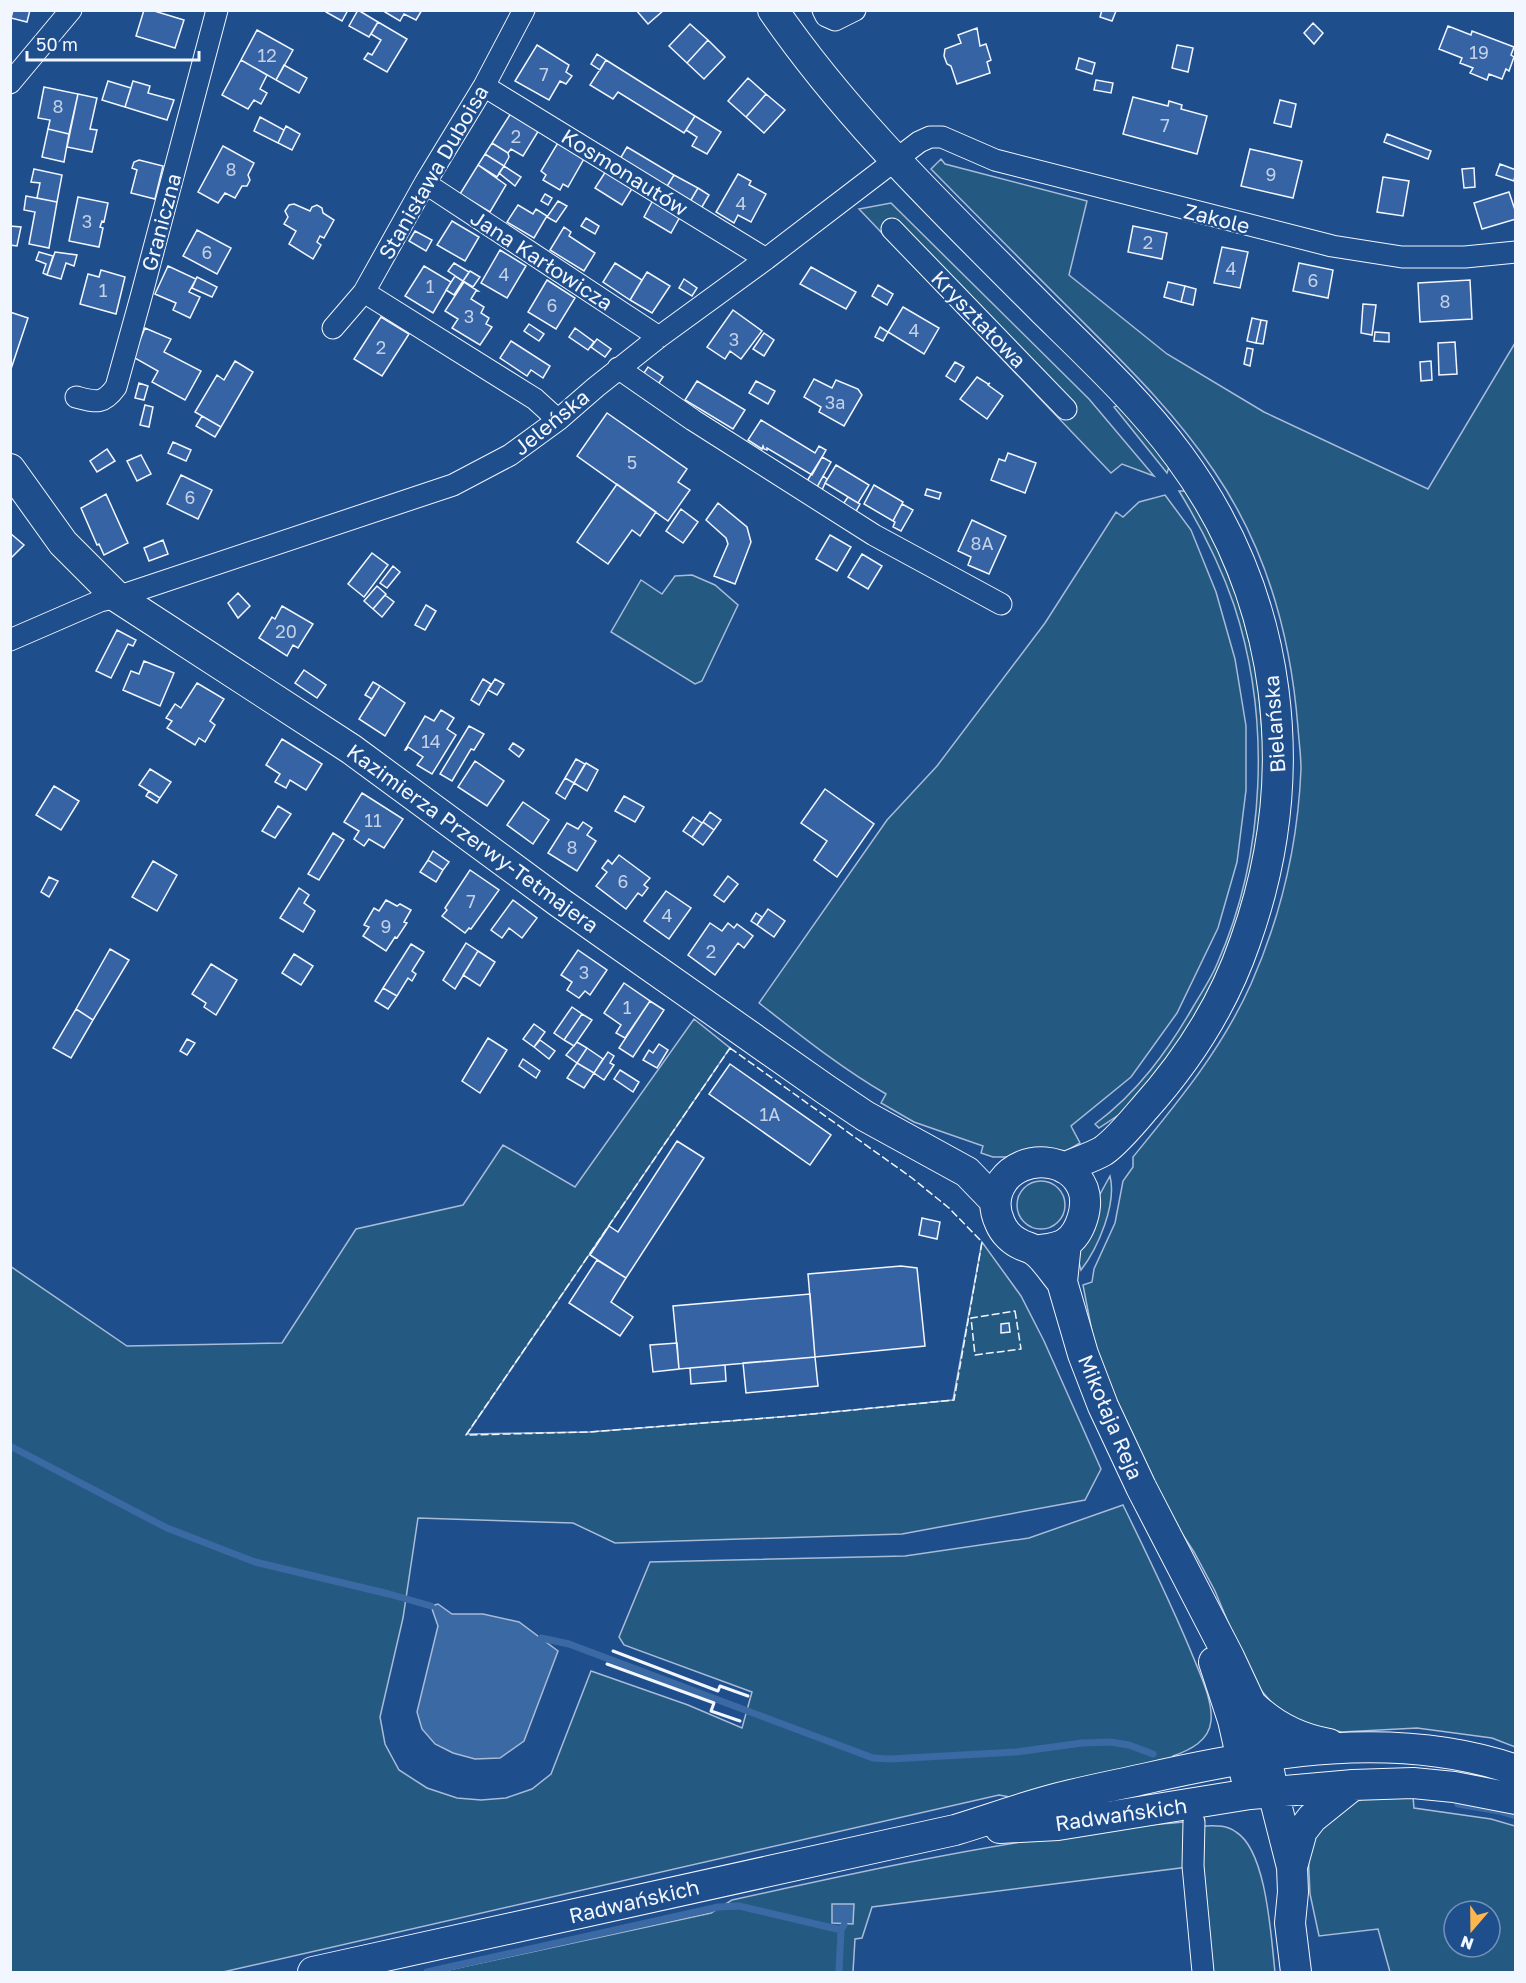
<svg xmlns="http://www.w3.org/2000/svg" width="1526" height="1983" font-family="'Golos Text',sans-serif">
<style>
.green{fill:#245a82;stroke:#a8bbd7;stroke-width:1.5;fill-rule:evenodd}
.water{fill:#3b69a3;stroke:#a8bbd7;stroke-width:1.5}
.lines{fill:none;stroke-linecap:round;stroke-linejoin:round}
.stream{stroke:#3b69a3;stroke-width:7}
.building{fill:#3563a3;stroke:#f2f6ff;stroke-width:1.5}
.street-casing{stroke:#f2f6ff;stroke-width:23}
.secondary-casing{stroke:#f2f6ff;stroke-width:32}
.street{stroke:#1f4e8c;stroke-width:21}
.secondary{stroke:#1f4e8c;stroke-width:30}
.fence{stroke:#f2f6ff;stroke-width:1.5;stroke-dasharray:8 3;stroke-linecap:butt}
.wall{stroke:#f2f6ff;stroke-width:3}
.labels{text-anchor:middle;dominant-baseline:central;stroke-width:4.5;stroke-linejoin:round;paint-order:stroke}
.number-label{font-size:18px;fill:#c3d1e8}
.street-label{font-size:21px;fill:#f2f6ff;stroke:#1f4e8c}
</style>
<rect width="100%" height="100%" fill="#1f4e8c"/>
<path class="green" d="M941,159L945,164L1087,201L1069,275L1167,354L1264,412L1428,489L1515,343V1747L1492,1738L1417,1728L1342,1732L1310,1726L1279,1711L1259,1688L1243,1658L1215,1591L1194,1552L1166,1509L1107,1382L1094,1342L1083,1285L1092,1282L1094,1269L1115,1223L1123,1181L1133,1167V1157C1178,1102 1222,1049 1251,984C1281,916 1298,843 1301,769C1301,756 1299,742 1298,728C1291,638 1266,547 1214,471C1176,414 1127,366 1079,318C1029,268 980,219 931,169Z
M891,203L1089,399L1154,476L1122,464L1111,473L859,209Z
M1121,404L1170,464L1167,473L1114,407Z
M1179,491H1188L1210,531L1239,601L1257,671L1265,768L1257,850L1223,968L1183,1035L1159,1071L1123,1112L1099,1128L1095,1124C1137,1093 1167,1052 1193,1007C1201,993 1211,979 1217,964C1266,854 1271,718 1234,605C1220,564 1201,527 1179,491Z
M1165,495L1191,530L1216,592L1235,659L1246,726V790L1237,862L1218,928L1177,1013L1131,1077L1071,1126L1080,1143L1063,1153L1007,1157H993L981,1153L983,1146L914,1122L881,1103L886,1094C841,1068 800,1035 759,1003L887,820L937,766L1045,623L1116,512L1123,517L1139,502Z
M692,575L715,585L738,605L702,681L695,684L611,632L641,580L662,594L675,576Z
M694,1019L730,1048L467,1434L589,1432L792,1416L953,1400L982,1242L1021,1296L1044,1341L1101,1469L1085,1500L902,1534L615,1543L573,1523L418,1518L403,1618L380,1717L385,1744L399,1770L427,1788L457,1798L481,1800L506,1798L532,1789L551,1774L591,1671L688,1705L742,1728L752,1692L624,1645L619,1637L650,1562L905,1556L1029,1538L1123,1505C1148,1556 1173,1607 1194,1659C1201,1676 1213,1702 1211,1721C1209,1741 1190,1750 1173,1756L1172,1763L1015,1798L999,1795L223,1972H11L10,1266L127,1346L282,1343L356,1229L463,1205L503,1145L575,1187Z
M1110,1176C1117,1204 1098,1248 1081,1270L1079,1263V1254L1099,1196Z
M1017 1205a24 24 0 1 1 48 0a24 24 0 1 1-48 0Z
M1413,1797L1414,1808L1491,1819L1515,1826V1972H1390L1378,1929L1319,1936L1310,1894L1308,1851L1316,1829L1339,1807L1366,1798ZM1454,1911H1490V1947H1454Z
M1183,1822L1187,1830L1188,1867L872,1907L862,1938L855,1939L853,1972H439L711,1913L732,1900C850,1874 968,1848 1088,1832C1119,1827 1151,1825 1183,1822Z
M1200,1826C1213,1826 1225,1824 1236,1832C1267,1851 1271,1938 1275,1972H1212Z"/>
<path class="water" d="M438,1604L452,1614H483L519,1622L558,1651L524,1741L500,1758L475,1759L453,1753L435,1744L422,1729L417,1712L438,1626L431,1606Z
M832,1904H854L853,1924L832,1923Z"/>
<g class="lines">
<path class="stream" d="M10,1446L167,1528L255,1562L389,1594L431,1606
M541,1638L569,1644L873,1758L890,1759L1016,1752L1082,1743L1110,1742L1129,1745L1153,1754
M1458,1804L1499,1811L1516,1816
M427,1972L718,1907L739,1906L841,1930L844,1925
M839,1972L841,1930"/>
</g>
<path class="building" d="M13,10H30L27,22L11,18Z
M144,10H151L184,20L175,48L136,36Z
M326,10H348L342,21L326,12Z
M358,10L378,22L369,37L349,26Z
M387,10H422L416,20L404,14L400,21L385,12Z
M636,10H664L648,24Z
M1102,10L1116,11L1112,21L1100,17Z
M378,22L407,39L387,72L364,59L368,53L372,55L381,40L371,34Z
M1313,23L1323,33L1314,44L1304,33Z
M690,24L708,40L687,63L669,46Z
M1448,26L1471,35L1472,31L1514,47L1511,55L1514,57L1509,71L1506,69L1502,79L1489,74L1487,80L1470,73L1473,68L1460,63L1462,58L1439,49Z
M977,28L980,46L986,44L991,60L987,62L990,73L957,84L951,66L947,64L944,56L945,49L961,43L958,35Z
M257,30L293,50L276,80L241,60Z
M708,40L725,57L704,79L687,63Z
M537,45L569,65L566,72L572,76L566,84L560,81L549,100L515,81Z
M1177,45L1193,48L1188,72L1172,68Z
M597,54L606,60L600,70L591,64Z
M1079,58L1095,63L1092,74L1076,69Z
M241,60L267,75L260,89L267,93L261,104L254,100L248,109L222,95Z
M606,60L695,116L684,133L618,92L613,99L590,85Z
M284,65L307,78L299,93L276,80Z
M748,78L766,94L746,117L728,101Z
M1096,80L1113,83L1111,93L1094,90Z
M108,81L131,88L125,107L102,100Z
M133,81L150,86L148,93L174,100L167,120L125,107Z
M44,87L78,94L69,134L48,129L50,120L38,118Z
M78,94L97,98L90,129L97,130L92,152L67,147Z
M766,94L785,110L764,133L746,117Z
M1133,97L1168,106L1169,101L1182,105L1181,109L1207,116L1197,154L1123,134Z
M1280,100L1296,104L1291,127L1274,123Z
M511,113L539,130L523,156L511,149L508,153L492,143Z
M695,116L721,132L707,154L692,146L697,137L686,130Z
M260,117L284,130L278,143L254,131Z
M286,126L300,134L292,150L278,143Z
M48,129L69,134L64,162L42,157Z
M1387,134L1431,151L1428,159L1384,142Z
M559,141L585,157L568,187L563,184L560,190L543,180L546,175L541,171Z
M492,143L508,153L509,157L504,166L485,154Z
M223,146L254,163L248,175L250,180L247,186H242L235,198L225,193L218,203L198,192Z
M627,147L674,175L664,191L617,164Z
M1250,149L1302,161L1293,198L1241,186Z
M485,154L504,166L497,177L478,165Z
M139,160L163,166L155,199L131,193L137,170L132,168L134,162Z
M1500,164L1516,170L1514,181L1496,175Z
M478,165L506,185L490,212L460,194Z
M504,166L521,177L515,186L499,173Z
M1474,168L1475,187L1464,188L1462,169Z
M34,169L62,175L57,202L37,198L40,183L31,182Z
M606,171L633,187L622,205L595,188Z
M738,174L751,181L749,185L766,194L751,222L738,215L734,223L716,212Z
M674,175L698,188L688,205L664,191Z
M1383,177L1409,181L1403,216L1377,212Z
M698,188L709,195L699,212L688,205Z
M1509,192L1516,213V219L1482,229L1474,203Z
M545,194L552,198L548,205L541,201Z
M26,196L57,202L49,248L29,244L35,212L24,210Z
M78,197L108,203L104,222L102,221L100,227L103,228L99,247L69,241Z
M653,200L681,215L671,233L644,217Z
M558,201L567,206L556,222L547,217Z
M294,204L310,211L312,207L317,205L322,208L323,213L334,220L324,238L320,236L317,242L321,245L313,259L289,244L296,231L284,224L288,217L285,211L289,205Z
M518,205L533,214L536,209L547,216L534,238L507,222Z
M586,218L599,226L595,234L581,226Z
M452,221L479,237L465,261L437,245Z
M10,226L21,227L17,246L10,245Z
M1133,226L1167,233L1162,259L1128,252Z
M564,227L571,232L569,236L595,253L584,271L550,250Z
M197,230L231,248L217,274L183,256Z
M415,231L432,240L426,251L409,241Z
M1222,247L1248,252L1240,288L1214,283Z
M500,250L526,266L507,298L481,283Z
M39,252L53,256L47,275L43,273L46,264L36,260Z
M55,252L77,255L74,266L66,263L61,279L47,275Z
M454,263L469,272L463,281L448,271Z
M615,263L642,280L630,300L603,282Z
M1299,263L1333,270L1328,298L1293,291Z
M168,266L196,279L189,292L200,297L190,318L173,310L176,303L155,294Z
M424,266L451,282L433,313L405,296Z
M811,267L856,292L846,309L800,284Z
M101,270L125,277L116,314L80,304L88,274L99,277Z
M470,271L480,277L473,287L463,281Z
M647,272L670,286L652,313L630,300Z
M455,276L463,281L454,295L446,290Z
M197,277L217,287L212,297L192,288Z
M684,279L697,288L692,296L679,288Z
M547,280L575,298L556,329L528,312Z
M1470,280L1472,319L1420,322L1418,283Z
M464,282L478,291H476L471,299L484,307L481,313L489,318L486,324L492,327L480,345L452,328L458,319L445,311Z
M1168,282L1185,286L1181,302L1164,297Z
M878,285L893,294L887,305L872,296Z
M1185,286L1196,289L1193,305L1181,302Z
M1363,304L1376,305L1372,335L1361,333Z
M903,307L939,328L924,354L888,332Z
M733,310L762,331L741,359L730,351L725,359L707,347Z
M10,312L28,318L10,372Z
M381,317L409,334L382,376L354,359Z
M1252,318L1261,320L1256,343L1247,341Z
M1261,320L1267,321L1263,344L1256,343Z
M529,324L544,334L539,341L524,331Z
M880,327L888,332L883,341L875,337Z
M145,328L171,339L164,352L201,371L185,400L152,382L158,371L133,357Z
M575,328L594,342L588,350L569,337Z
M1375,332L1389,333V342L1374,341Z
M764,333L774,340L764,356L753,349Z
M597,339L611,349L605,357L591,347Z
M511,341L550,366L543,378L531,370L527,376L500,358Z
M1455,342L1457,374L1439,375L1438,343Z
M1247,348L1253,349L1250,366L1244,364Z
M235,361L253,372L221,427L195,412L217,375L224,380Z
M1431,361L1432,380L1421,381L1420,362Z
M955,362L964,367L955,382L946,376Z
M648,367L663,377L657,386L642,376Z
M977,377L988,384L990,383L988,385L1003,396L987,419L960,399Z
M814,379L832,388L836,380L858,389L862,395L844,426L819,412L821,407L804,397Z
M697,381L745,410L733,429L685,400Z
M756,381L775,391L768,404L749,393Z
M139,383L148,386L144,400L135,398Z
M145,405L153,407L149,427L140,425Z
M607,413L687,469L678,482L690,490L668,521L577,456Z
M202,416L221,427L215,437L196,426Z
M761,420L815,453L819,446L826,450L812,475L767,448V450L764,449L763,446L762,449L748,440Z
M173,442L191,450L186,461L168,453Z
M107,449L115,461L97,472L90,461Z
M1008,453L1036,463L1025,493L991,480L999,459L1005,461Z
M141,455L151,474L137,481L127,461Z
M822,457L831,462L817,487L807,481Z
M836,465L869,485L858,503L825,483Z
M181,475L212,490L198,519L167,504Z
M823,476L827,479L822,490L817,487Z
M617,484L656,512L640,536L632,530L608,564L577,542Z
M874,485L903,502L893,521L864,504Z
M927,489L941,493L939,499L925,495Z
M106,494L128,543L104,555L99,544L97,545L81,508Z
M848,497L860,504L854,515L841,507Z
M718,503L747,527L751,542L735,584L714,576L728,544L726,538L706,520Z
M902,504L913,510L901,531L893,527L895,522L893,521Z
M681,509L698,522L683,543L666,531Z
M972,520L1006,536L989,574L968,565L971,557L958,551Z
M10,533L24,545L10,559Z
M830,535L851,547L837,571L816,559Z
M163,540L168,554L149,561L144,548Z
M372,553L388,565L364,597L348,584Z
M862,554L882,566L868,589L848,577Z
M393,566L400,572L387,588L380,583Z
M377,586L386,594L373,609L364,601Z
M238,593L250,606L238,618L228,603Z
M385,595L394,602L382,617L373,609Z
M426,605L436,611L425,630L415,625Z
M282,606L313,624L298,648L293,645L287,656L259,638L272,617L275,619Z
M117,630L136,640L133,646L128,644L111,678L96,671Z
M144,661L174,673L160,706L123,690L131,671L139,674Z
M304,670L326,685L317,698L295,683Z
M483,679L491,684L479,705L471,700Z
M495,679L504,684L497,695L488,690Z
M373,682L380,686L372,699L365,695Z
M197,683L224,699L210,721L215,725L205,742L199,738L195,745L167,728L172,721L166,718L175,704L181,708Z
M380,686L405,703L385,736L359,719Z
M441,710L454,718L447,729L456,735L432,774L417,765L423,757L408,747L406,750H405L425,716L434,721Z
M469,726L484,734L474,750L471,749L452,781L440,774Z
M282,739L322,764L306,790L290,780L286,788L275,782L280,774L266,765Z
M513,743L524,750L519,757L509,749Z
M576,759L585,764L574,783L565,778Z
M475,761L504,781L487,806L458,787Z
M586,763L598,770L587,791L574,783Z
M150,769L171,782L160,798L139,785Z
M565,778L574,783L565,799L556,793Z
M54,786L79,801L61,830L36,815Z
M825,789L874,824L837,877L814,860L827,841L801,823Z
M149,791L160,798L157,803L146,796Z
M362,793L403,819L384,848L369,839L364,846L354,839L359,831L344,822Z
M624,796L644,807L635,822L615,811Z
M523,802L549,820L533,844L507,825Z
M278,806L291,814L275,838L262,831Z
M710,812L721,820L714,830L703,822Z
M693,817L702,823L692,837L683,831Z
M583,822L592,828L587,835L596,841L577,871L548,853L567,823L578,829Z
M703,822L714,830L703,845L692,837Z
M333,833L344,840L319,880L308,874Z
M433,851L449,862L443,870L428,860Z
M619,855L650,878L644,885L648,888L642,896L638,893L626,909L596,886L607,872L602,868L608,860L612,864Z
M428,860L443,870L436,882L420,872Z
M153,861L177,875L157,911L132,897Z
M470,870L499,890L471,929L469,928L465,933L442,916L447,910L445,908Z
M728,876L738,884L724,902L714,895Z
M49,877L58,881L49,897L41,892Z
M299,888L309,895L304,903L315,911L303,932L280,918Z
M666,891L691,908L669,939L644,921Z
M386,900L397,906L400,904L411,910L404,922L407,923L397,938L395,937L386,951L363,936L369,927L364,925L374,908L379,911Z
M513,900L537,918L522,938L509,928L502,938L491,930Z
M768,909L785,921L774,937L757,925Z
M756,913L762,917L757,925L751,921Z
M710,923L722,931L728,923L734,928L737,924L753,936L744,948L738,943L715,975L688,955Z
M466,943L478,951L455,989L443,980Z
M411,944L424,952L412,971L416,974L412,981L408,978L397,996L383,988Z
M110,949L129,960L93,1020L76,1009Z
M578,950L607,970L590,995L585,991L579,998L567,990L572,982L561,975Z
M478,951L495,962L480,986L463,975Z
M294,954L313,966L301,985L282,973Z
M211,964L237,980L216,1015L204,1007L206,1003L192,994Z
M624,983L650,1001L625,1038L616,1033L621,1025L604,1013Z
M383,988L397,996L388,1009L375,1001Z
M650,1001L664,1010L633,1057L619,1048Z
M572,1007L582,1014L564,1040L554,1033Z
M76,1009L93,1020L71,1058L53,1048Z
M582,1014L592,1020L574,1046L564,1040Z
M534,1024L545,1032L534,1047L523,1039Z
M488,1038L507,1050L480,1093L462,1081Z
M187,1039L195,1043L187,1055L180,1051Z
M540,1040L555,1051L549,1059L534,1047Z
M577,1042L587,1048L577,1063L566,1055Z
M659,1044L668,1050L657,1068L643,1060L649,1050L653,1053Z
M587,1048L603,1059L594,1073L577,1063Z
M608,1052L614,1056L610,1063L614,1065L604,1080L594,1073Z
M523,1059L540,1071L536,1078L519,1066Z
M577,1063L594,1073L584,1088L567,1078Z
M730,1064L831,1135L810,1165L709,1094Z
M620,1070L639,1082L633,1092L614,1079Z
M677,1141L704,1158L626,1278L590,1255L609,1226L618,1232Z
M922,1218L940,1222L937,1239L919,1235Z
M597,1260L626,1278L611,1302L633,1317L620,1336L569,1303Z
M901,1266L917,1268L925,1346L815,1357L808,1274Z
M810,1294L815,1357L679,1369L673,1306Z
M1009,1323L1010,1332L1001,1333V1324Z
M677,1343L679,1369L653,1372L650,1345Z
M815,1357L818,1386L746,1393L743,1363Z
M725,1365L726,1381L691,1384L690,1368Z"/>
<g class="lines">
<g class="street-casing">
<path id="street" d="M823,10L826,16L835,20L855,10
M10,83L71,10
M484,86L766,259
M425,183L659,337
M892,229L1066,409
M364,292L535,399L558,420
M333,328L364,292L425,183L484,86L524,10
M618,368L693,420L874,535L1001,604
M76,397C96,402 103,405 116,387L141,297L217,10
M10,640L100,601L117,597L453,485L510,455L558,420L596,387L659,337L766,259L919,142L930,137H942L995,160L1332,246L1402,257H1465L1516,252
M1194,1822L1193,1866L1203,1972"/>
</g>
<g class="secondary-casing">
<path id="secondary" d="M773,10C851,123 948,214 1044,311C1091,357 1140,403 1179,456C1284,598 1304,777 1245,942C1223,1006 1188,1060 1143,1110C1132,1123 1116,1142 1103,1151C1091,1158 1076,1162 1064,1168
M10,469L63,543L117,597L351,749L559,902L825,1089L865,1116L967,1172L994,1200
M1066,1243L1062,1282L1083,1354L1103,1406L1141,1487L1229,1657L1251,1704L1266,1755L1273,1792L1292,1867L1293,1892L1290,1923L1296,1972
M1035,1251C1045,1249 1057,1249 1066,1243C1081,1233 1089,1206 1083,1189C1070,1156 1022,1154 1003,1181C994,1194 993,1208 1000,1223C1004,1233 1013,1241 1022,1245C1026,1247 1032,1248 1035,1251C1045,1258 1054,1273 1062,1282
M1214,1662L1233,1720L1246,1777
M1251,1704C1272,1725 1299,1739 1329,1744
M1000,1828L1058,1825L1250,1794L1353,1785L1413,1783L1454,1787L1516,1799
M1292,1867L1302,1831L1312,1818L1353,1785
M313,1972L955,1830C988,1820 1021,1808 1055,1799C1085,1791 1117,1785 1148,1778C1267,1751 1397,1729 1516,1770"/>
</g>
<use href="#street" class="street"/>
<use href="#secondary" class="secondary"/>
<path class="fence" d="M730,1048L912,1178L949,1208L982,1242L954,1400L792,1416L589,1432L466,1435Z
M1015,1311L1021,1349L975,1355L971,1318Z"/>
<path class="wall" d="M613,1651L718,1691L720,1686L748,1696
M607,1664L714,1703L711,1711L740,1721"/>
</g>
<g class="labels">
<g class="number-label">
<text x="1479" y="52">19</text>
<text x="267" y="55">12</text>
<text x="544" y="74">7</text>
<text x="58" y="106">8</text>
<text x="1165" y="125">7</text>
<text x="516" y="136">2</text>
<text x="231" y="169">8</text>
<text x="1271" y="174">9</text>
<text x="741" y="203">4</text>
<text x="87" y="221">3</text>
<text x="1148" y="242">2</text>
<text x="207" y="252">6</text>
<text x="1231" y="268">4</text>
<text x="504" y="274">4</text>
<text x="1313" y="280">6</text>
<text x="430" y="286">1</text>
<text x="103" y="290">1</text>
<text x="1445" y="301">8</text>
<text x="552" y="305">6</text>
<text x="469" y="316">3</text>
<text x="914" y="330">4</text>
<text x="734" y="339">3</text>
<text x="381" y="347">2</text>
<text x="835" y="402">3a</text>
<text x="632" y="462">5</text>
<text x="190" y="497">6</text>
<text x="982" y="543">8A</text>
<text x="286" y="631">20</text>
<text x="431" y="741">14</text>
<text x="373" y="820">11</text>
<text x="572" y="847">8</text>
<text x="623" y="881">6</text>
<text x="471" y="901">7</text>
<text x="667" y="915">4</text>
<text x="386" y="926">9</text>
<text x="711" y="951">2</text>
<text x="584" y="972">3</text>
<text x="627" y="1007">1</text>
<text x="770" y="1114">1A</text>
</g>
<g class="street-label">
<text transform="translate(433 172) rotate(-60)">Stanisława Duboisa</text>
<text transform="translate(625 172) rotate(32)">Kosmonautów</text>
<text transform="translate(1217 218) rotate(14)">Zakole</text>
<text transform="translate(161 222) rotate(-75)">Graniczna</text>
<text transform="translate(542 260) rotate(33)">Jana Karłowicza</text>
<text transform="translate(979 319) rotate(46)">Kryształowa</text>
<text transform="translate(551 422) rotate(-39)">Jeleńska</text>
<text transform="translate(1274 724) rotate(-94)">Bielańska</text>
<text transform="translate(473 838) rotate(36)">Kazimierza Przerwy-Tetmajera</text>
<text transform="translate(1111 1417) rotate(67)">Mikołaja Reja</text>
<text transform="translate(1121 1814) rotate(-8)">Radwańskich</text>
<text transform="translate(634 1901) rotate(-13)">Radwańskich</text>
</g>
</g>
<rect width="1526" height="1983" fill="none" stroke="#f2f6ff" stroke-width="24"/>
<g transform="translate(1472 1929) rotate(200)"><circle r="28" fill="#1f4e8c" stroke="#7391ba" stroke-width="1.5"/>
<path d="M0-4.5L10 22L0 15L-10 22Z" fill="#ffb74d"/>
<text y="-9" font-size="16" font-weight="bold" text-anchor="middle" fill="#f2f6ff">N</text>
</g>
<path d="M27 51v9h172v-9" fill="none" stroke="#f2f6ff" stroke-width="3"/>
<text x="36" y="51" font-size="18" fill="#f2f6ff" stroke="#1f4e8c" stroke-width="4.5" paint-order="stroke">50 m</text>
</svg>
